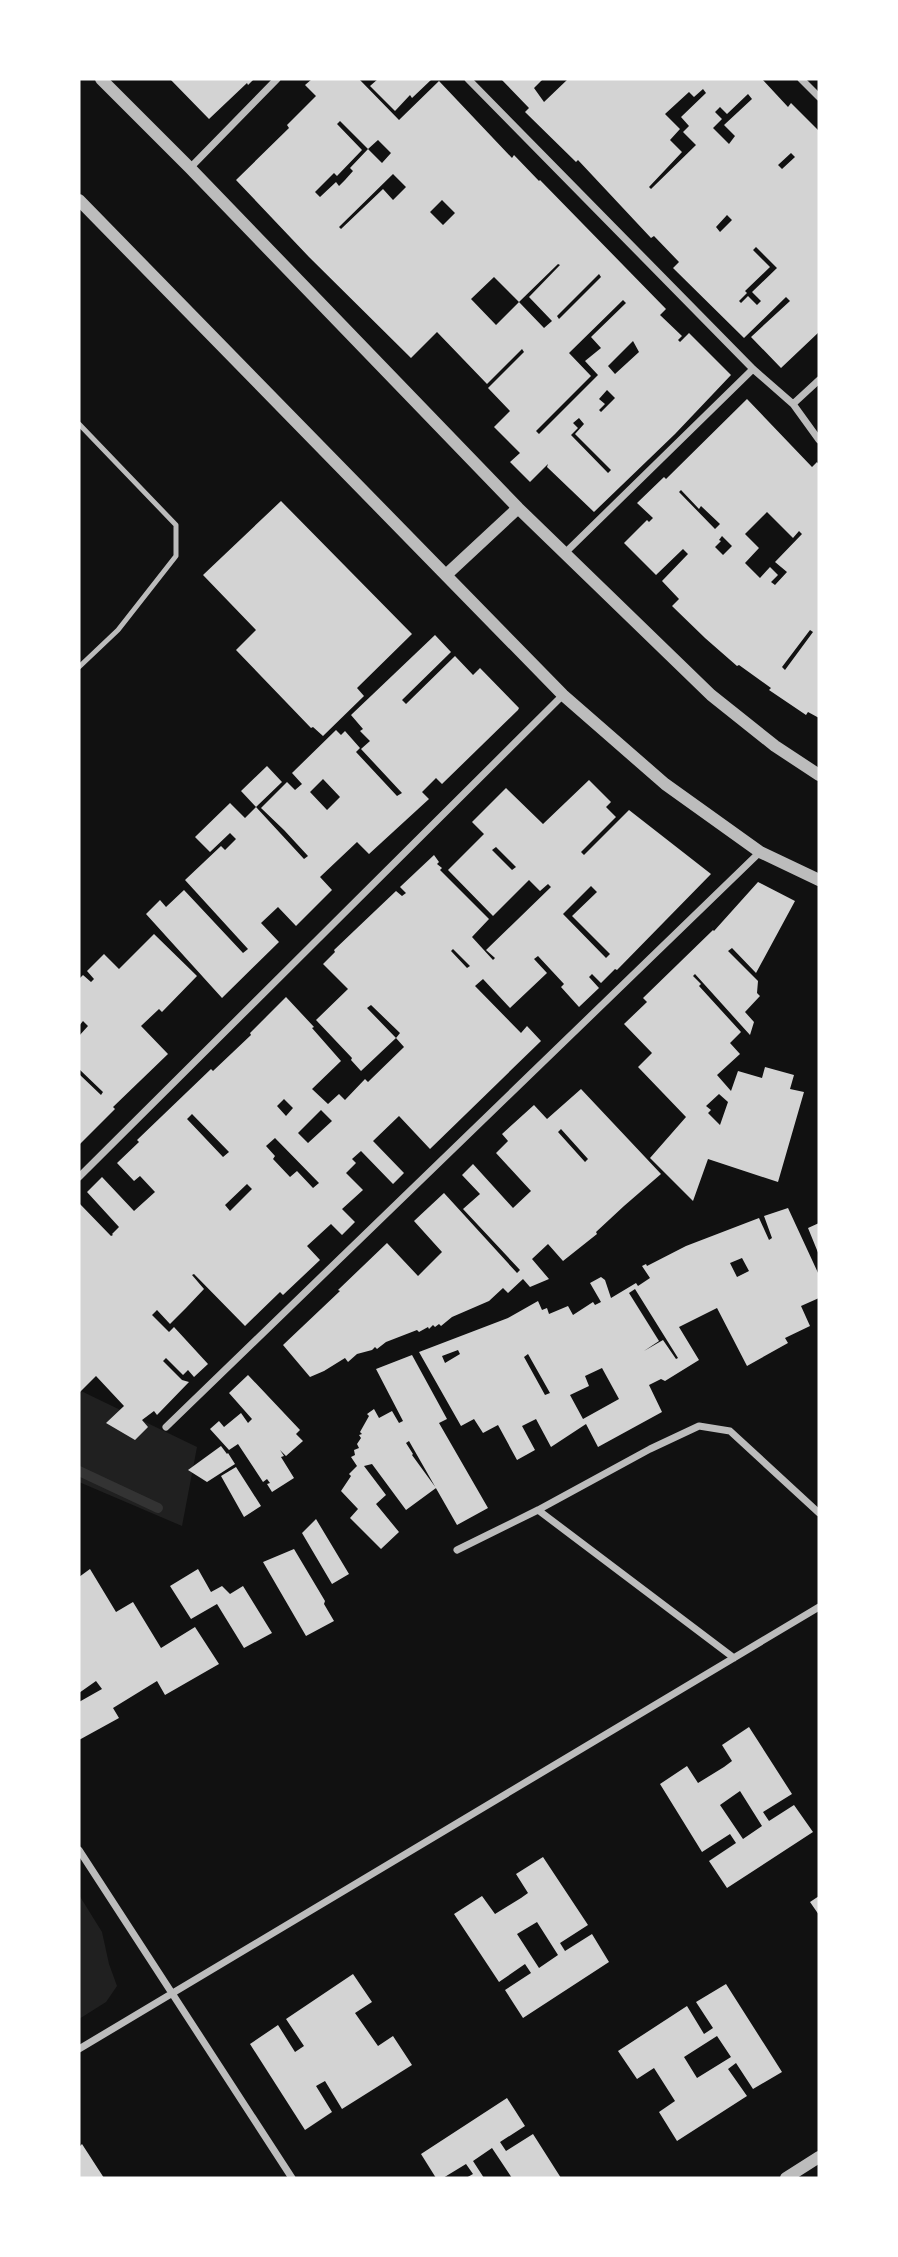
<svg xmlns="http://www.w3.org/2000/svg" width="898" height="2257" font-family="'Asap Condensed',sans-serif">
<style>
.green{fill:#202020}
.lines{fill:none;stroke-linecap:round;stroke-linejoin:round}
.stream{stroke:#333;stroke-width:10}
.building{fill:#d3d3d3;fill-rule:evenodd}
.service{stroke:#bcbcbc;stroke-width:5}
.minor{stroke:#bcbcbc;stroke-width:7}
.tertiary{stroke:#bcbcbc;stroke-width:12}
</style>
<rect width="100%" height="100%" fill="#111"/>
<path class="green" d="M79,1390L197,1447L182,1526L79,1482Z
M79,1895L102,1932L109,1964L117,1986L106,2002L79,2019Z"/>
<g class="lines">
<path class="stream" d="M79,1471L158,1508"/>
</g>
<path class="building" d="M170,79H254L248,85L247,83L209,119Z
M312,79H359L399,120L439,81L512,158L514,155L539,181L540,180L666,309L660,315L682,336L678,340L680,342L689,333L731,375L675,434L594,512L547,467L548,464L530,482L510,462L520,453L494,427L510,411L488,388L524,352L522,349L487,384L437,332L411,358L309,257L236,180L289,128L287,125L316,96L305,85ZM340,121L368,149L378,140L391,153L382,163L368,149L350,168L353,171L345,180L339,186L336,182L320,197L315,192L334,173L337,176L362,150L337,124ZM393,174L406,187L393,200L383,189L341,229L339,227ZM442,200L455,213L443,225L430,212ZM558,264L560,265L529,297L552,321L544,328L519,302L496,325L471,299L494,277L519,302ZM599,274L601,277L559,319L557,316ZM623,300L626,303L591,337L601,348L585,361L598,375L539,434L536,431L591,376L569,353ZM633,341L639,352L615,374L608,366ZM607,390L615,398L601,412L599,410L605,404L599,399ZM579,418L584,424L575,434L611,470L608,473L571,435L578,428L573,423Z
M378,79H432L412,98L410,95L395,111L370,86Z
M501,79H543L534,88L544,102L568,79H762L788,107L791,103L819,131V332L781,368L751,337L790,301L786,297L744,338L673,268L679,262L654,236L651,238L578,160L576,162L525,112L529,108ZM703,89L706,93L681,117L689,126L683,132L696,145L651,189L649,187L682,152L670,140L680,129L665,114L689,92L694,97ZM748,94L752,99L724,125L735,136L729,144L713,128L722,119L715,112L720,107L727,114ZM791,153L795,157L782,169L778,165ZM727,215L732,220L720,232L716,227ZM756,247L777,268L752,292L761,301L757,305L748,296L741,303L739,301L747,293L745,291L770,267L753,250Z
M747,399L812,467L817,462L819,465V718L808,712L806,715L769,690L771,688L739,665L737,666L705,638L672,606L679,599L662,581L688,554L683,549L656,575L624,543L647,520L649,522L653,518L637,503L664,477L666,479ZM681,490L699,509L701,506L720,524L715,529L679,492ZM767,512L793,538L799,531L802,534L775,562L787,572L775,585L771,582L778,575L770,567L760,578L745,563L759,548L745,534ZM722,536L732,546L723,555L715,547L721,541L719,540ZM810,630L813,632L785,670L782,667Z
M281,501L412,634L357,688L364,696L323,736L313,727L311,728L236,650L256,630L203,575Z
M435,635L451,652L402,700L406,704L455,656L473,675L480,668L519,708L518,710L442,784L436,778L422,792L429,799L369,854L357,842L320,877L332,890L296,926L278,907L261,923L279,942L222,998L146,914L160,900L166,907L184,890L243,953L248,949L185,880L221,846L225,850L236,839L230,833L210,852L195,837L230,803L245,818L256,807L241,791L267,766L282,782L256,807L304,859L308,856L284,830L261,808L287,782L295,790L302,784L292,773L336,730L341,735L345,731L360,748L356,752L397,796L402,793L361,749L370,741L360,731L363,729L351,715ZM323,779L340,797L327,810L310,792Z
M589,780L611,802L606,807L616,817L581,852L584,855L629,810L711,874L617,970L615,969L601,983L592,974L589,977L599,988L579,1007L561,987L564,984L538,956L534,959L547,973L510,1008L483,979L475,986L521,1033L527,1026L541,1041L430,1149L399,1116L373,1141L404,1173L393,1184L361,1151L352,1159L356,1163L346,1173L363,1190L342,1209L355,1222L342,1235L331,1224L307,1246L320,1260L283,1295L280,1292L245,1326L194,1274L192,1275L204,1289L186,1308L170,1324L157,1310L152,1315L169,1332L174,1327L208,1364L194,1377L188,1370L183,1375L166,1358L163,1361L182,1380L189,1382L157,1415L154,1411L142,1420L148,1427L135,1440L106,1423L124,1406L96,1376L79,1393V1203L111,1236L113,1235L112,1234L119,1227L87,1192L102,1177L134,1211L155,1192L140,1176L134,1181L117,1163L139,1142L137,1140L211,1069L213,1071L251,1035L250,1033L286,997L314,1027L312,1028L341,1061L312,1089L328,1104L339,1094L345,1100L365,1079L368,1082L404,1047L396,1038L400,1033L371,1005L367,1008L396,1038L361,1071L351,1060L352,1058L316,1020L348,989L323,964L335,952L334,950L396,891L402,896L406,893L400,887L434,855L439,862L437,864L442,868L440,870L489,919L472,937L493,960L495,958L486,950L551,887L548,884L540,891L529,880L493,916L448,870L484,834L472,822L506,788L543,824ZM496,847L516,867L512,870L492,850ZM591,886L597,892L572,916L610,954L606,958L563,914ZM453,949L470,966L467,968L451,951ZM284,1099L293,1108L286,1116L277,1106ZM321,1110L332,1121L308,1143L298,1133ZM192,1114L229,1152L223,1157L187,1119ZM275,1138L319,1183L313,1188L297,1171L290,1177L273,1159L275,1156L266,1146ZM247,1184L252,1189L230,1211L225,1205Z
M758,882L795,901L756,973L732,948L728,951L758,981L757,993L760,996L745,1012L754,1022L750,1035L695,974L693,976L701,984L699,986L741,1032L730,1043L740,1054L717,1075L731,1091L738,1071L762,1078L765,1067L794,1075L790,1089L804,1092L778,1182L708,1159L693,1201L650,1158L686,1117L638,1067L652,1053L624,1024L647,1002L643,998L713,930L714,931ZM719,1094L728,1102L720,1125L708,1113L711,1110L706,1106Z
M154,934L197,976L162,1012L159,1009L141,1026L168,1054L113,1107L115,1109L79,1145V1074L101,1095L103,1092L79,1069V1036L88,1026L83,1021L79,1026V979L83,975L91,982L94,979L87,971L104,954L119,969Z
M581,1089L661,1174L624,1206L596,1232L597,1234L563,1261L548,1244L532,1259L549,1279L530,1287L523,1279L508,1293L503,1288L489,1301L452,1317L441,1326L439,1324L435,1327L433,1325L429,1329L428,1327L419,1332L417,1330L386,1342L377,1349L375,1347L372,1350L357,1354L348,1362L345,1358L324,1371L310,1377L283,1345L340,1291L338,1290L387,1243L418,1276L442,1252L414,1221L444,1193L517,1273L520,1270L463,1209L480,1194L462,1175L473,1164L513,1208L531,1191L496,1153L508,1141L502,1134L534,1105L547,1119ZM561,1129L588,1159L585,1162L558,1132Z
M788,1208L819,1275V1298L801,1306L810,1326L785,1338L788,1343L747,1366L717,1308L679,1327L699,1360L665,1381L661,1379L649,1385L662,1412L598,1447L586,1424L551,1447L536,1419L522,1426L535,1450L517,1460L498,1425L483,1433L474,1419L461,1426L419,1352L508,1318L538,1301L542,1310L547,1308L549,1314L568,1306L573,1315L593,1302L595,1305L601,1302L590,1283L601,1277L605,1280L611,1298L636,1283L638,1286L650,1278L642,1266L646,1264L647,1266L686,1246L759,1218L769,1240L772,1238L764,1216ZM742,1258L749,1271L737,1277L730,1263ZM635,1289L678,1358L676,1359L663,1340L644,1351L659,1341L629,1293ZM458,1350L460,1354L445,1363L442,1356ZM528,1354L550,1393L545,1395L524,1357ZM602,1368L619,1399L583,1419L570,1395L589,1386L585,1376Z
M819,1223V1255L808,1228Z
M412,1355L447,1419L439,1423L488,1508L457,1525L409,1441L406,1443L413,1454L412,1455L436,1488L406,1510L372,1464L364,1466L386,1495L376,1504L399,1532L381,1549L350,1518L358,1509L341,1491L351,1476L349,1474L357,1466L351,1457L355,1455L354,1450L359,1448L357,1444L361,1438L359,1435L362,1434L360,1432L369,1416L367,1414L374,1409L379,1418L392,1411L399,1423L403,1421L376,1369Z
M248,1375L300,1430L296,1434L303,1441L286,1456L280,1450L284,1456L281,1457L294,1478L272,1492L267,1484L270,1483L267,1479L263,1482L238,1444L229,1450L210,1429L219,1421L224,1427L241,1413L248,1423L252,1419L229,1393Z
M221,1446L227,1454L228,1453L235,1464L207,1482L188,1470Z
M236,1467L261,1506L244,1517L221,1476Z
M316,1519L349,1574L332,1584L302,1533Z
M294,1549L325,1601L324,1604L334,1621L306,1636L263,1562Z
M90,1569L116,1612L133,1602L161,1648L195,1627L219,1664L165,1695L157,1681L113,1708L119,1718L79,1740V1702L102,1689L96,1681L79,1693V1577Z
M198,1569L211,1592L222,1586L230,1594L243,1586L272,1633L244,1648L217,1604L191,1619L170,1586Z
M749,1727L792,1794L763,1812L769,1821L794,1805L813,1832L727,1888L709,1861L736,1843L730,1834L702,1852L660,1784L687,1766L698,1783L724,1767L732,1761L722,1745ZM740,1791L762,1826L743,1839L720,1805Z
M543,1857L588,1925L560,1943L565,1951L592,1934L609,1962L523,2018L505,1990L531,1973L525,1964L499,1982L454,1914L482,1896L495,1914L521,1898L528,1893L516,1874ZM537,1922L558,1955L539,1968L517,1934Z
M819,1896V1915L810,1902Z
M353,1974L372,2002L355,2013L378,2046L393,2036L412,2065L342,2109L325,2081L316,2086L332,2112L305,2130L250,2044L278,2025L295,2052L304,2046L286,2019Z
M726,1984L782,2072L753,2089L736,2063L728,2069L747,2096L677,2141L659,2112L675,2101L654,2068L637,2079L618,2051L687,2006L704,2034L713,2028L696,2002ZM717,2036L731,2057L697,2078L684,2057Z
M507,2098L525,2126L500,2142L506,2151L533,2134L561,2178H512L492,2148L473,2161L484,2178H466L473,2174L466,2164L443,2178H436L421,2154Z
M82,2144L104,2178H79V2147Z"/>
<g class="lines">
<path class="service" d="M79,424L176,525V556L118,630L79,667"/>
<path class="minor" d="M468,79L753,369L793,404L819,440
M801,79L819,97
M190,168L277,79
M793,404L819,380
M565,553L753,369
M79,1177L563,695
M166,1427L760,852
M538,1510L734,1658
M457,1550L538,1510L650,1449L699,1426L730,1431L819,1513
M79,1850L292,2178
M79,2049L819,1607"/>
<path class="tertiary" d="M101,79L190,168L518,508L711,695L775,746L819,775
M79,200L563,695L665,784L760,852L819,880
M446,575L518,508
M786,2178L819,2157"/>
</g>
<rect width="898" height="2257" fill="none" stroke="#ffffff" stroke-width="161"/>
</svg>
